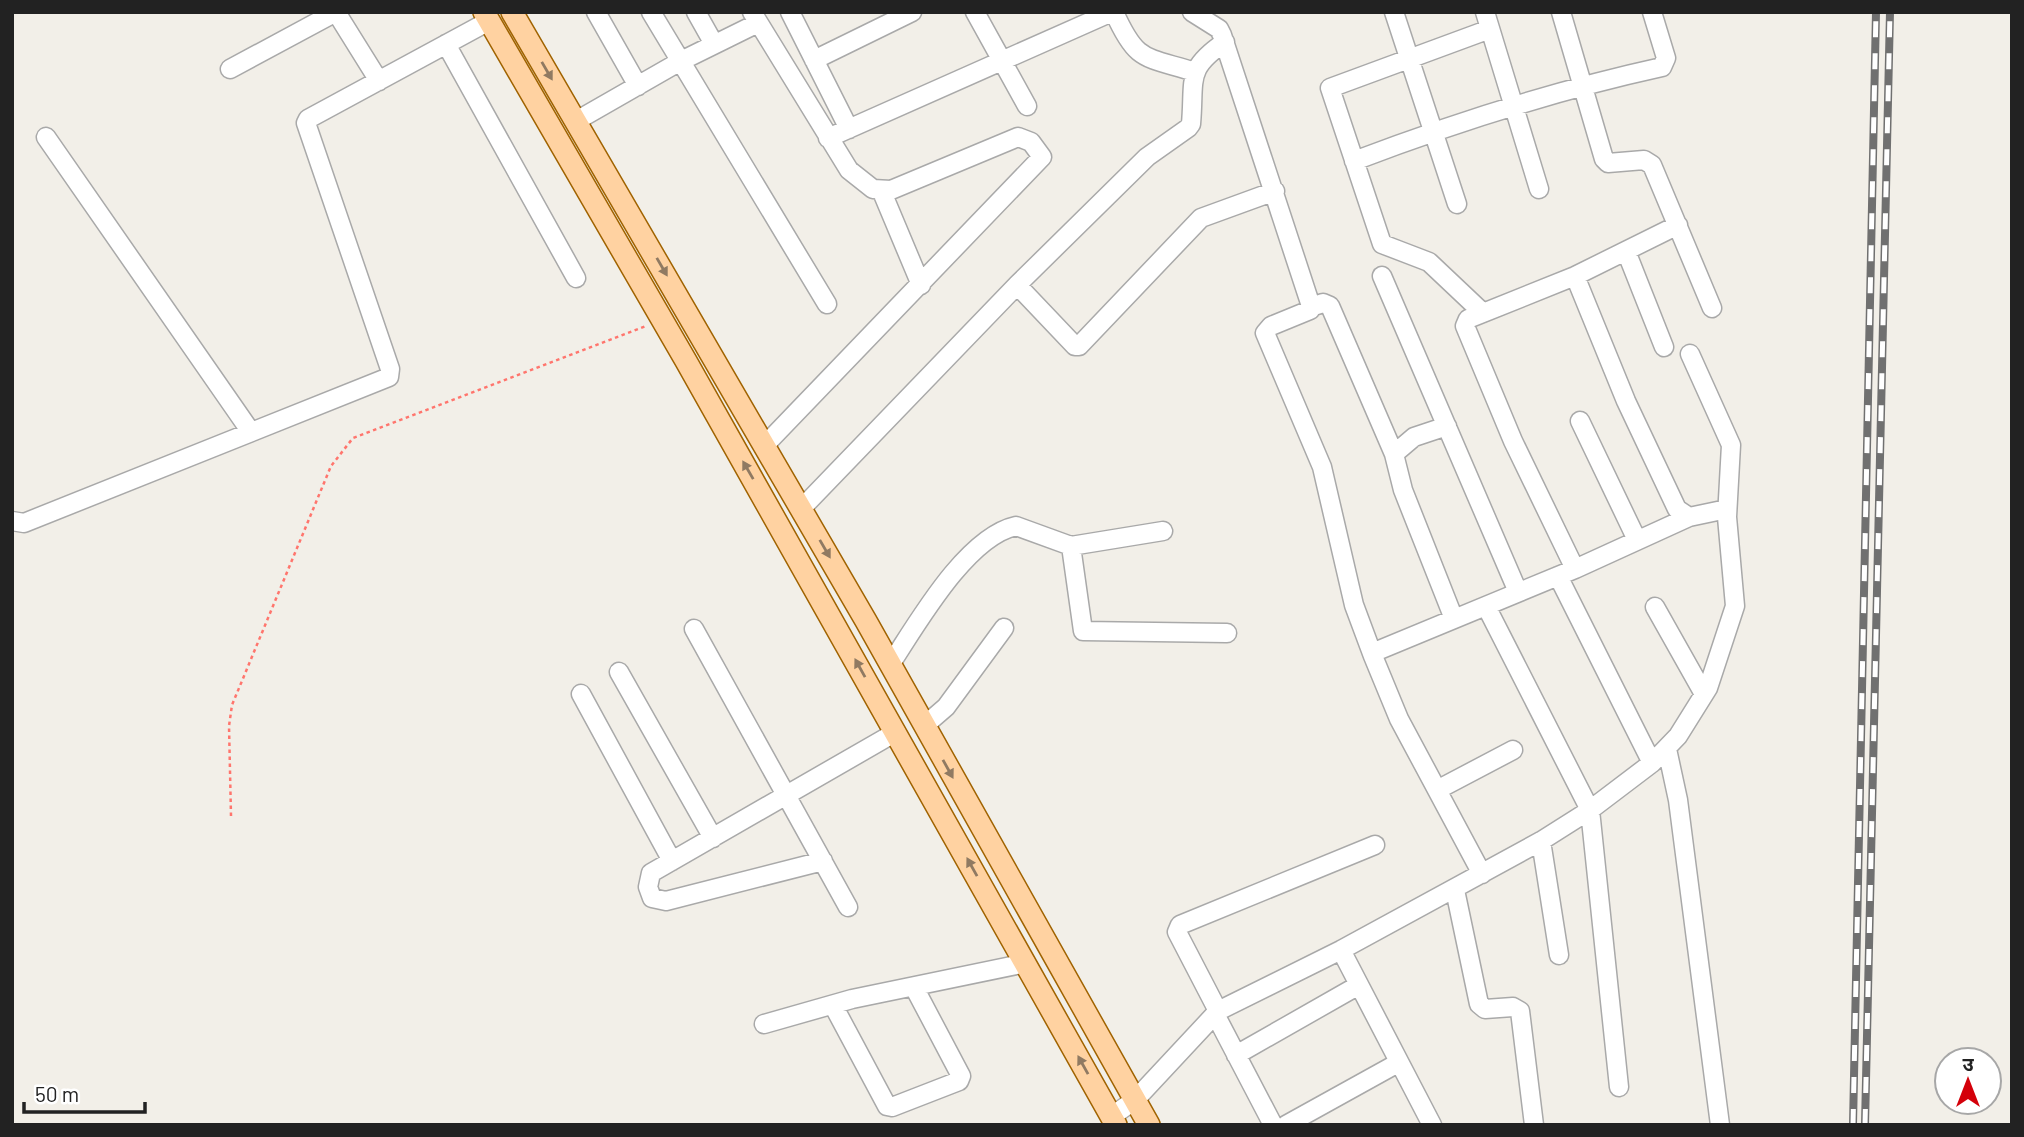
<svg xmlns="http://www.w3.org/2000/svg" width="2024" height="1137" font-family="Barlow,'Noto Sans Devanagari',sans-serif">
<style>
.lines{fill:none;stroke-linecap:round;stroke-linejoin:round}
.minor-casing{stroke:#a9a9a9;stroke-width:21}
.major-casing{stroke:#a06300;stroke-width:24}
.path{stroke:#ff756d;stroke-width:2.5;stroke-dasharray:3.5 3.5;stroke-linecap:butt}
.minor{stroke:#fff;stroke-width:18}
.major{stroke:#ffd2a1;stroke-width:21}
.rail-casing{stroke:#707070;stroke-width:8}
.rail{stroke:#fff;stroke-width:5;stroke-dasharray:16;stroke-linecap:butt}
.oneway{fill:#907a62}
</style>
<rect width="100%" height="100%" fill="#f2efe8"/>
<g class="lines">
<g class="minor-casing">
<path id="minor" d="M336,12L379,81
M596,12L638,86
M651,12L827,304
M696,12L714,44
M752,12L849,170L873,189L891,190L1018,137L1031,142L1042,157L765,445
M790,12L849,129
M975,12L1027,106
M1114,12C1137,63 1144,56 1195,72
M1192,12L1219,29L1222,35L1310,303V310L1271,326L1265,333L1322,467L1354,605L1373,656L1399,719L1482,874
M1394,12L1457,204
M1485,12L1539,189
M1561,12L1604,159L1608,163L1644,160L1652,165L1712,308
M446,44L576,278
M814,60L912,12
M230,69L336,12
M576,121L679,62L758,23
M46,137L251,432
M828,138L1112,12
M1354,161C1454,123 1557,90 1662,67L1666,58L1652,12
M882,192L921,285
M1626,251L1664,347
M1382,276L1518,592
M1575,276L1626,401L1677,509L1689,517L1727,509
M1017,285L1075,346H1079L1201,218L1275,191
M1311,307L1323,303L1330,306L1394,454
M1483,313L1429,262L1382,244L1330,88L1490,29
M1580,421L1637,540
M1447,426L1414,437L1394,454L1403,490L1454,619
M801,509L1017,285L1147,157L1188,128L1191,124C1195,79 1185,69 1225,42
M12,521L24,523L389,377L390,369L306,123L308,119L489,21
M1071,546L1163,531
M1575,569L1513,441L1465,326L1468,319L1575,276L1678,225
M1558,576L1652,763
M1486,606L1590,810L1619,1087
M1655,607L1704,694
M694,629L848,907
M1372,653L1575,569L1689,517
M890,665C917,624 966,537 1016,526L1071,546L1083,631L1227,633
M619,672L713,838
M581,694L672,861
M924,726L946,707L1004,628
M1667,749L1678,800L1720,1125
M1437,790L1513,750
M1541,841L1559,955
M823,861L666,901L652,898L648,887L651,873L896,732
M1455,890L1479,1004L1485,1009L1513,1007L1520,1011L1534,1125
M1341,950L1432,1125
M833,1005L887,1106L892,1107L959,1081L961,1076L914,987
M1218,1011L1177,932L1180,925L1375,845
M1215,1014L1273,1125
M764,1024L852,999L1026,963
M1236,1055L1359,985
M1112,1116L1135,1100L1218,1011L1341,950L1541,841L1590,810L1652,763L1678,736L1708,688L1735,606L1727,517L1731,445L1690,354
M1286,1125L1398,1063"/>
</g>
<g class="major-casing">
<path id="major" d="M484,12L686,361L1116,1125
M512,12L866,621L1149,1125"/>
</g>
<path class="path" d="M231,816L229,726L232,705L331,466L353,438L646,326"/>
<use href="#minor" class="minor"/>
<use href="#major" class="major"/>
<g class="rail-casing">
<path id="rail" d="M1853,1125L1876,12
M1865,1125L1890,12"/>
</g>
<use href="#rail" class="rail"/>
</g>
<defs><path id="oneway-solid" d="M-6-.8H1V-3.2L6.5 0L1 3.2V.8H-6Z" transform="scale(1.75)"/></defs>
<g class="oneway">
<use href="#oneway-solid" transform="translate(547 71) rotate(60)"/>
<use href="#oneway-solid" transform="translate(662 267) rotate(60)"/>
<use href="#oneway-solid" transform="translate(748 470) rotate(-120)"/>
<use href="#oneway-solid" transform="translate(825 549) rotate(60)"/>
<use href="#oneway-solid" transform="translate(860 668) rotate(-119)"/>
<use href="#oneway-solid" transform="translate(948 769) rotate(61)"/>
<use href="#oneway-solid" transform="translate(972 867) rotate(-119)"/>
<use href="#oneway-solid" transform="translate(1083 1065) rotate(-119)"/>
</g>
<rect width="2024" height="1137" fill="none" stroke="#222222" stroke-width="28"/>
<g transform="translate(1968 1081)"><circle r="33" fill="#ffffff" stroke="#a7a7a7" stroke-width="2"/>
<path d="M0-5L12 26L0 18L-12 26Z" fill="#d4000a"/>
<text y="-10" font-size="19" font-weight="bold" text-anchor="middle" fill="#222222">उ</text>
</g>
<path d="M24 1102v10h121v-10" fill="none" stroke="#222222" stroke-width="3.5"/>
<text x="35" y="1102" font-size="21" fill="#222222" stroke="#ffffff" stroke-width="5" paint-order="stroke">50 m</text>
</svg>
